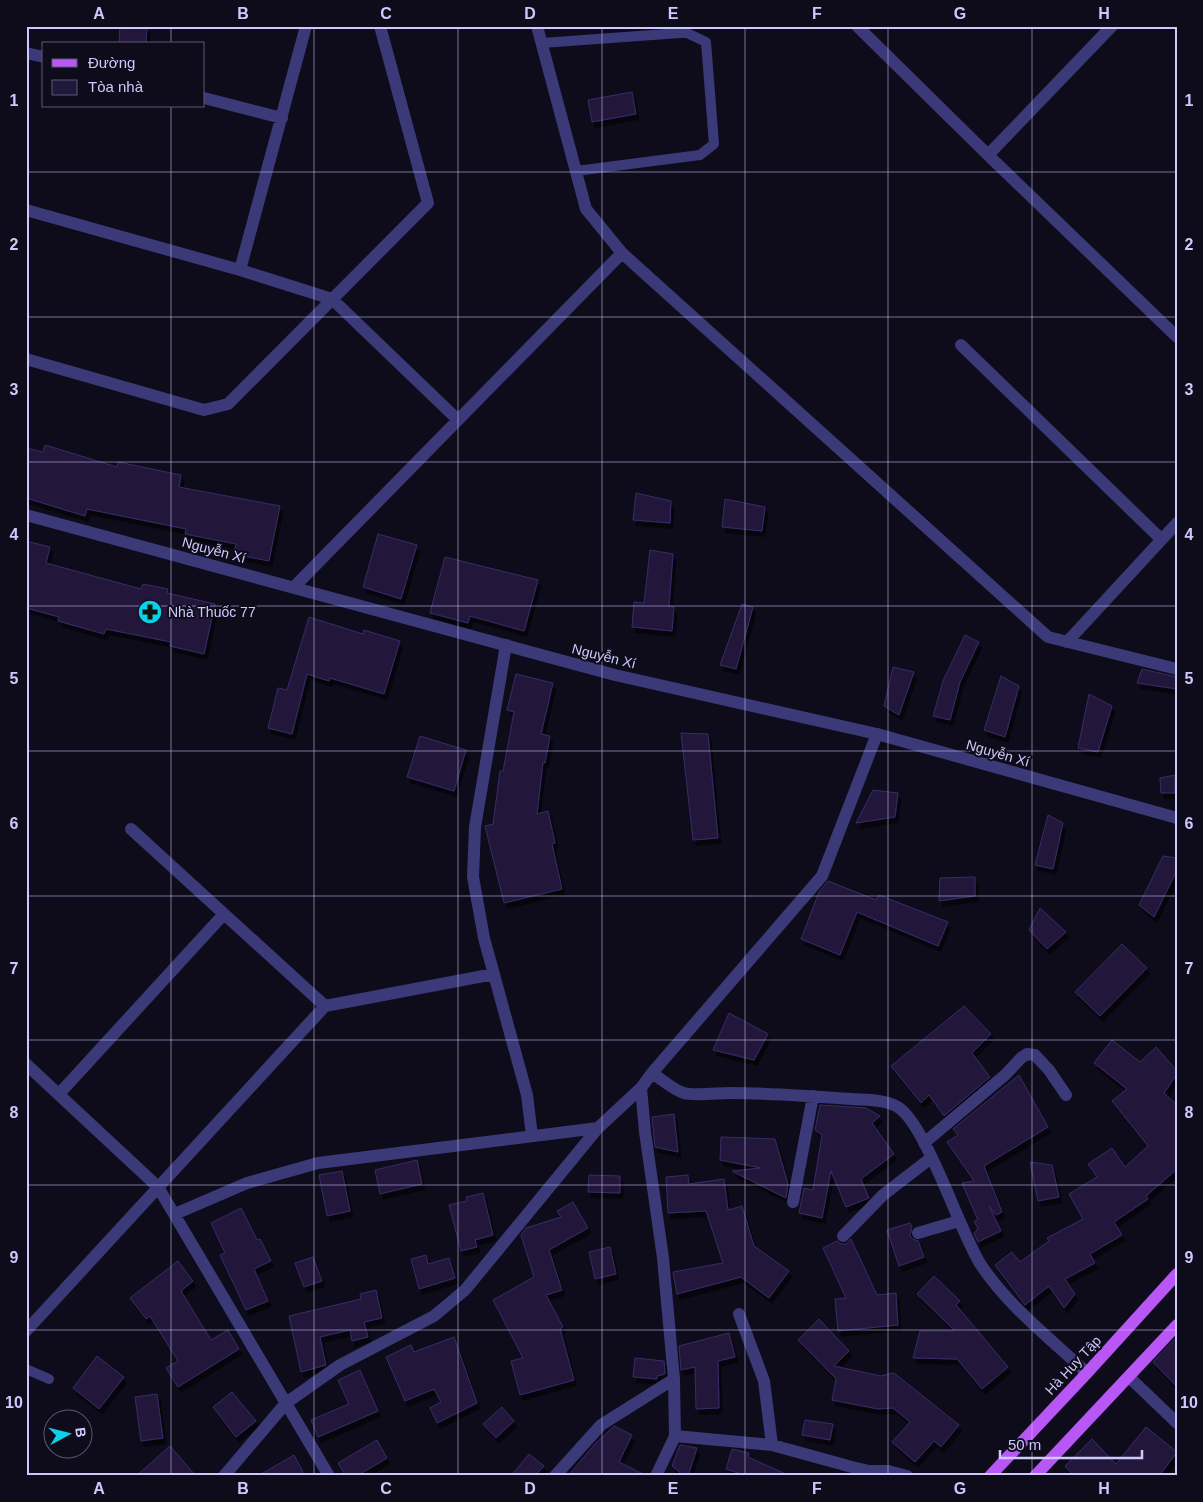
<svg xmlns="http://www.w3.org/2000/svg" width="1203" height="1502" font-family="Arial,sans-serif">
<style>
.building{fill:#20193b;stroke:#372c66;filter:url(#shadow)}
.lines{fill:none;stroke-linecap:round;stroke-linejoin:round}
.service{stroke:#3b3978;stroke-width:10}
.minor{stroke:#3b3978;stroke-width:12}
.tertiary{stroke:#3b3978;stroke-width:12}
.primary{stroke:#b956f6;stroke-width:12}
.grid{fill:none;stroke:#cec9fc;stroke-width:1;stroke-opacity:0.55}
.labels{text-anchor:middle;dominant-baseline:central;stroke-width:4;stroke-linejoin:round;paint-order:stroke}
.street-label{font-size:14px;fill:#cec9fc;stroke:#0e0c1b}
.poi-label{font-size:14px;fill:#cec9fc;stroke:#0e0c1b;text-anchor:start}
.neatline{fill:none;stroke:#cec9fc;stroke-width:2}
.grid-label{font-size:16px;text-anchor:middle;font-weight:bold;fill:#cec9fc}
</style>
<defs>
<filter id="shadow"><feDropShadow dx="3" dy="5.5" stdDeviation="0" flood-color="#0009"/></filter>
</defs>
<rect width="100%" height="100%" fill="#0e0c1b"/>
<path class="building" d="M120,26H147L146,44H119Z
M632,92L636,114L592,122L588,100Z
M45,445L117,467L118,462L181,475L179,487L280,506L269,561L234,554L236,544L185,534L186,529L87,509L85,516L26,498V448L43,452Z
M636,493L671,501L670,523L633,520Z
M725,499L765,507L762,531L722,527Z
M378,534L417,545L401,599L363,587Z
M26,541L50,547L46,563L141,589L143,584L168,589L167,593L215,604L204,654L170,646L171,642L106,629L104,634L58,621L59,617L26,608Z
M650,550L673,554L669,606L674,607L672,631L632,627L634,602L644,603Z
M445,557L538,580L524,631L470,616L468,623L430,613Z
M742,604L753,607L736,669L720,665Z
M309,617L363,634L364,630L400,641L384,694L330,678L329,681L307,674L292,734L268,728L278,688L287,690Z
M965,635L979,642L960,682L950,720L933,716L943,681Z
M893,667L914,672L899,715L884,706Z
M1142,669L1177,677V689L1137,683Z
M516,674L553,683L541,734L550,736L545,763L543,762L537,814L548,811L555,843L552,844L562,889L504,903L485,826L493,824L500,771H503L514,712L507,710Z
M1001,676L1019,686L1005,737L984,730Z
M1089,694L1112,706L1098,752L1078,748Z
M681,733L708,734L718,838L693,840Z
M420,736L466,750L454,791L407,777Z
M1175,775V793H1161L1160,778Z
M873,790L898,793L895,817L856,823Z
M1048,815L1063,823L1053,869L1035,865Z
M1163,856L1177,858V870L1154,917L1139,905Z
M975,877V896L939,901L940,878Z
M828,881L876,900L879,895L948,922L938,946L857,912L840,955L801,939L819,892Z
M1040,908L1066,932L1047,949L1029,930Z
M1122,944L1147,968L1100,1016L1075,992Z
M964,1006L991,1034L972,1053L990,1077L944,1116L929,1095L921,1103L891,1066Z
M729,1013L768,1034L754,1060L713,1050Z
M1112,1040L1140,1062L1156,1047L1177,1071V1074L1164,1093L1177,1105V1169L1146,1196L1148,1199L1114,1222L1122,1235L1090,1254L1095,1263L1065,1279L1075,1294L1064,1308L1049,1286L1025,1305L995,1265L1012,1252L1020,1262L1049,1241L1047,1238L1083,1219L1069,1194L1097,1177L1088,1164L1112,1148L1125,1167L1148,1146L1112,1101L1127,1089L1094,1063Z
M1019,1075L1048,1127L984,1166L1002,1212L996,1215L989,1206L1001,1231L978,1242L974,1233L978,1229L974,1221L978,1220L962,1183L974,1181L947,1142L958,1135L953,1129Z
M820,1105L866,1108L880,1116L872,1123L894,1154L861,1179L869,1198L846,1207L831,1171L822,1218L799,1213L804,1188L813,1190L822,1135L815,1130Z
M674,1114L678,1152L655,1147L652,1117Z
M721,1137L775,1139L788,1184L786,1198L732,1171L761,1168L720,1160Z
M417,1160L422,1184L380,1194L375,1170Z
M1030,1162L1052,1165L1059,1197L1038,1201Z
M342,1171L350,1211L327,1216L319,1175Z
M589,1175L620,1176V1193L588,1192Z
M688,1175L689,1184L724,1179L728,1210L742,1206L754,1246L789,1271L769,1298L741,1277L677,1294L673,1272L723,1263L706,1211L668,1213L666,1177Z
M483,1193L493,1235L475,1240L477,1247L461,1251L449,1205L467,1201L466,1197Z
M573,1202L588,1228L549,1250L562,1290L546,1295L563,1327L560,1329L574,1380L520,1395L511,1361L523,1358L493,1300L534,1277L521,1235L526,1228L561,1217L557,1211Z
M241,1208L257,1240L260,1239L271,1261L254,1269L268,1301L246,1310L220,1255L225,1253L211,1223Z
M910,1223L912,1227L910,1236L913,1239L918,1241L924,1257L899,1266L887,1230Z
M851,1239L877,1295L896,1293L898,1325L838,1331L835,1299L846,1298L823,1248L837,1241L841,1244H846Z
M610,1247L616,1274L595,1279L589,1252Z
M426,1255L428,1264L449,1258L455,1278L419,1289L411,1259Z
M313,1257L322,1281L304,1287L295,1263Z
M178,1261L193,1281L181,1291L211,1340L228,1330L239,1349L178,1387L166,1368L178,1361L150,1316L146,1319L130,1298Z
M934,1276L960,1301L956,1305L1008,1367L982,1389L957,1359L913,1358L920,1331H955L917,1294Z
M376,1290L382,1318L364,1322L368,1337L352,1341L350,1330L320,1337L326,1365L301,1372L289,1316L361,1299L360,1294Z
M819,1319L849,1351L834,1366L881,1376L894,1373L959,1425L941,1447L934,1441L915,1462L892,1442L910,1422L893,1408L878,1409L832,1400L836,1379L798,1340Z
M729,1333L735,1357L718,1361L719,1408L696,1409L695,1367L681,1370L679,1346Z
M454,1337L477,1403L437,1423L430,1408L441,1402L434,1389L405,1401L386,1357L411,1345L414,1352Z
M1177,1337V1387L1153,1362Z
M97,1356L124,1377L99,1409L73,1388Z
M635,1358L664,1361L665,1374L657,1376V1379L633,1377Z
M360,1370L378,1411L318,1437L311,1420L349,1404L338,1380Z
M232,1392L256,1421L236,1437L213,1407Z
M157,1394L163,1438L141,1441L135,1397Z
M502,1407L514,1421L496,1438L483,1424Z
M805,1420L833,1424L830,1440L802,1435Z
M614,1426L632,1435L619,1462L647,1476H568L595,1444Z
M1146,1427L1177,1452L1159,1476H1074L1065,1466L1092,1439L1116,1464Z
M377,1440L387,1458L357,1476H346L338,1463Z
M680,1445L697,1448L688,1476H684L672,1466Z
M170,1446L196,1476H136Z
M732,1449L749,1453L748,1457L790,1476H747L726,1469Z
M529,1454L544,1466L535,1476H511Z
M294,1455L305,1476H258Z"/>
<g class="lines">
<path class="service" d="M542,43L680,33H687L706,42L714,144L700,155L576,171
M26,1369L49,1379"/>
<path class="minor" d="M537,26L586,209L622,253L1048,637L1177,669
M857,26L988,155L1177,337
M26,53L44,57
M204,98L282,118
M988,155L1112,26
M26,210L240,270L332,299L458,420
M240,270L306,26
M961,345L1161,539
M26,359L204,410L228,404L428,203L380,26
M294,587L622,253
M1067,642L1177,523
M506,645L475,827L473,877L484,938L527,1095L532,1136
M325,1006L494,974
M26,1064L158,1187L329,1476
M652,1073C660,1078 675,1091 684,1093C694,1096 718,1093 730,1093C770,1093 811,1096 851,1099C865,1100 882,1099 896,1106C925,1120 960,1233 981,1265C1008,1306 1052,1340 1087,1373
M641,1088L645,1132L663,1258L674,1379L675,1436L656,1476
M59,1094L224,914
M924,1143L1005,1075L1021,1058L1027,1054L1035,1055L1049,1070L1066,1095
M793,1202L813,1096
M175,1214L247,1183L318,1163L598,1128
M918,1233L959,1221
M843,1236L883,1195L931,1158
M739,1314L764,1381L772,1445
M26,1331L325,1006L131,829
M1129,1377L1177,1423
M675,1436L772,1445L852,1467L869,1471H888L907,1476
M224,1476L286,1403L340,1365L434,1316L465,1290L598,1128L641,1088L652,1073L822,876L877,734
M555,1476L601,1425L674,1379"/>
<path class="tertiary" d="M26,515L615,675L877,734L1177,818"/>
<path class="primary" d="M990,1476L1087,1373L1177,1274
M1035,1476L1177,1325"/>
</g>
<path class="grid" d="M171,26V44M314,26V1476M458,26V1476M602,26V1476M745,26V1476M888,26V1476M1032,26V1476M171,106V1476M26,172H1177M26,317H1177M26,462H1177M26,606H1177M26,751H1177M26,896H1177M26,1040H1177M26,1185H1177M26,1330H1177"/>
<defs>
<g id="pharmacy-disc" transform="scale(1.25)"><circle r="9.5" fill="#0cd0e5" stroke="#0e0c1b"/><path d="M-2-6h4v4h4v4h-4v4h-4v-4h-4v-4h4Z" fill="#111"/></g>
</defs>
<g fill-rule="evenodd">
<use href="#pharmacy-disc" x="150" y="612"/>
</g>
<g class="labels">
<g class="street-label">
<text transform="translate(214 550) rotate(15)">Nguyễn Xí</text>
<text transform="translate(604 656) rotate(14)">Nguyễn Xí</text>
<text transform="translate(998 753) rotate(16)">Nguyễn Xí</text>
<text transform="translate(1073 1365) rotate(-47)">Hà Huy Tập</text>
</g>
<g class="poi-label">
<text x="168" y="612">Nhà Thuốc 77</text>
</g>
</g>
<rect width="1203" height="1502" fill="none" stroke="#0e0c1b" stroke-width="55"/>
<rect x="42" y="42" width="162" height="65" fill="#0e0c1b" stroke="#5b5875"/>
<rect x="52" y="59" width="25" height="8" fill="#b956f6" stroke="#5b5875"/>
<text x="88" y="68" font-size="15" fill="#cec9fc">Đường</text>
<rect x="52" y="80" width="25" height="15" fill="#20193b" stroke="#5b5875"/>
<text x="88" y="92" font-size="15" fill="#cec9fc">Tòa nhà</text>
<g transform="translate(68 1434) rotate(83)"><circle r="24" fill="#0e0c1b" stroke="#5b5875"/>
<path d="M0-4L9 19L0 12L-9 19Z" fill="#0cd0e5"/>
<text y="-8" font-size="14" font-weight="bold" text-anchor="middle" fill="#cec9fc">B</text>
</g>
<path d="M1000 1450v8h142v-8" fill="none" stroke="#cec9fc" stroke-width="2.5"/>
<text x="1008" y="1450" font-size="15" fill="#cec9fc" stroke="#0e0c1b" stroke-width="4" paint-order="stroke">50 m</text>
<rect x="28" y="28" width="1148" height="1446" class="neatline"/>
<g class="grid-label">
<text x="99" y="19">A</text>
<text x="243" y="19">B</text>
<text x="386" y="19">C</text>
<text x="530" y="19">D</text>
<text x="673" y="19">E</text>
<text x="817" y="19">F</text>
<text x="960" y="19">G</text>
<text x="1104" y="19">H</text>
<text x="14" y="106">1</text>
<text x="1189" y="106">1</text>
<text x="14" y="250">2</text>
<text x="1189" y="250">2</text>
<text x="14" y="395">3</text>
<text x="1189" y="395">3</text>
<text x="14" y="540">4</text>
<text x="1189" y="540">4</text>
<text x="14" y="684">5</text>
<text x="1189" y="684">5</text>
<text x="14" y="829">6</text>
<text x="1189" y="829">6</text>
<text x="14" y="974">7</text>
<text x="1189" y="974">7</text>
<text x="14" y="1118">8</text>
<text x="1189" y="1118">8</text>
<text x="14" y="1263">9</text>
<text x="1189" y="1263">9</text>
<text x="14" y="1408">10</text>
<text x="1189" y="1408">10</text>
<text x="99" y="1494">A</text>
<text x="243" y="1494">B</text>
<text x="386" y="1494">C</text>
<text x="530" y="1494">D</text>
<text x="673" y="1494">E</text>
<text x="817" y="1494">F</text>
<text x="960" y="1494">G</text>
<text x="1104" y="1494">H</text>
</g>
</svg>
